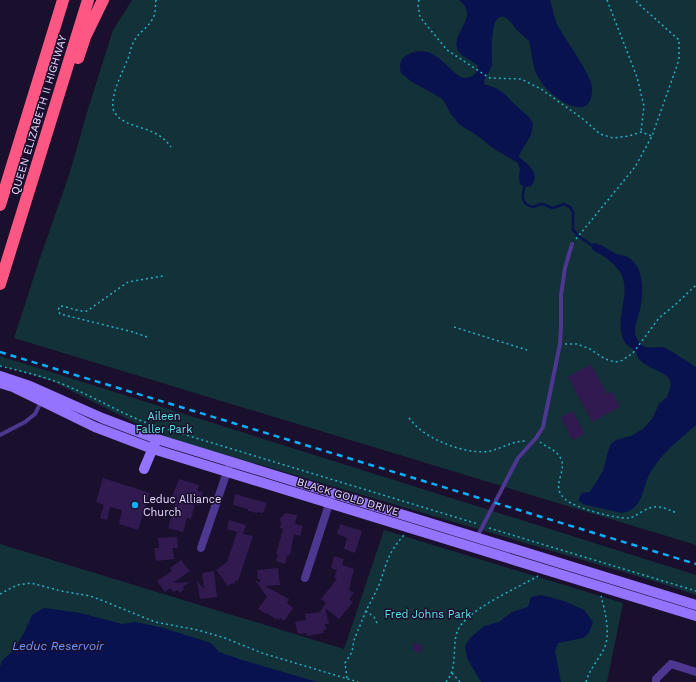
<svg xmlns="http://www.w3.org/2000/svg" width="696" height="682" font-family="'Work Sans',sans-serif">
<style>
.green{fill:#123138}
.water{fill:#07124f}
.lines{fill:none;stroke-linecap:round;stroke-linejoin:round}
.stream{stroke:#07124f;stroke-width:2.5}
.building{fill:#301a50}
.path{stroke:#27b0c8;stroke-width:1.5;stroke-dasharray:2 3;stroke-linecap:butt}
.lane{stroke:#4d3790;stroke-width:4}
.street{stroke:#4d3790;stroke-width:8}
.secondary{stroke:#9473ff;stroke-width:10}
.highway{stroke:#ff5784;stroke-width:12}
.rail{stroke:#08b2ff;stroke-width:2.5;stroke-dasharray:6 5;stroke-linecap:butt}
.poi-dot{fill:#08b2ff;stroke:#1b0f2e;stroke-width:1.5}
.labels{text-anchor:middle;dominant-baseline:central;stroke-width:3;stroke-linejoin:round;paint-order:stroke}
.street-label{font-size:11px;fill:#e7dcff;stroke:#1b0f2e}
.park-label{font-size:11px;fill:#5deae5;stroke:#1b0f2e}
.poi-label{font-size:11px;fill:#e7dcff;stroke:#1b0f2e;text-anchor:start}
.water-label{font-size:12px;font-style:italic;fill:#6a9aff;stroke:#1b0f2e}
</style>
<rect width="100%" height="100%" fill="#1b0f2e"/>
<path class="green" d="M132,0H696V545L14,338L37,267L70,172L88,109L113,30Z
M0,356L696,575V595L657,582L159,435L54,382L0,365Z
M384,530L623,603L607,682H0V544L344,649Z"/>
<path class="water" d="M459,0H550C553,9 554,18 558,26C566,41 592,75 592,88C593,127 551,97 541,82C531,67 533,56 529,41C525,37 521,34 517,30C513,26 510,19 504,17C489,12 492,57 492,64C491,70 486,76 484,81V84L496,88L505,94L512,102L530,118L533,124L531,135L519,155L520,158C529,165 541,174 531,186C527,187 524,187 520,184L519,176L520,169L518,163L493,148L478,136L460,125L450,113L444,101L441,98L412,82L401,73C399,67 400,62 403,58C407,54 413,52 418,51C439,50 447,70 463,78C470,78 477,75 478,68L477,65C472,60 463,58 459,52C447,34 482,18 459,0Z
M595,243C603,245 608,250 615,253C620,256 627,255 632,260C645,272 643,295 640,310C638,317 635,324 635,331C635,337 638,341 642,345C648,350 658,345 666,348L696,367V425C680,439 659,455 649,475C642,490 643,509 622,513L583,504L579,501V498L582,493L590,492L603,471L609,448L611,444L616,440L631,436L643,429L652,419L659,404L667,397L671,386L670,381L668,377C659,370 646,367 639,359C637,357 637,354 635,351C632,347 626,346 624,341C613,320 633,293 620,272C616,266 608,259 602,255C599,253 595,252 592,249V244Z
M541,595L564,601L584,610L593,622L589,633L583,638L558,643L555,651L561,682H481L467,658L465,646L470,638L484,626L499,622L512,612L528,607L531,597Z
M44,608L80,613L122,624L136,622L163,628L211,643L219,652L242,660L317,682H0V667L2,661L14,650L25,631L32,615Z"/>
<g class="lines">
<path class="stream" d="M525,185C522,195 520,205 534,207C545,201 542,205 553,208L564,204L570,207L573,212V230L580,237L594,247"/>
</g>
<path class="building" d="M591,364L607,394L612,391L620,407L592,422L568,377Z
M573,411L585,434L572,440L561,417Z
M103,478L150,493L138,530L119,524L122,510L110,507L107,520L100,518L104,505L96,502Z
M179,479L199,485L197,491L203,492L199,506L195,504L191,519L187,518L183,532L168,528L177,498L172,497Z
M235,494L267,503L263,513L258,512L257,513L248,511V509L233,505Z
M285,513L297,515L295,524L303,526L300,536L294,534L290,555L287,556L285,564L276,561L278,554H276L283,529L280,528L281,523L280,519Z
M229,520L246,525L243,534L253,536L238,581L236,580L234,584L232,583L228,586L216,570L227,562L237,532L227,529Z
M340,524L362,531L355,553L344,549L347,538L337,534Z
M177,537L178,548H172L173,550L174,559L156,561L154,548H159L158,538Z
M334,556L344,559L342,565L354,569L349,590L354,593L349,599L353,602L339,619L325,608L329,624H325L326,630H323L324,633L307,636L306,633L298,634L295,622L306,620L305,614L320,612L326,603L321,599L337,579L334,578L337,570L331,568Z
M181,560L190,571L173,583L189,582L183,587L184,589L180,593L177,590L174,592L170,588L165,592L157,581L172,571L170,568Z
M278,568L280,585L265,586L289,599L287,603L293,608L284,621L280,618L279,620L277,618L275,619L267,613L266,614L258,609L267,597L255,580L260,583V579H258L257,570Z
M214,571L217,597L200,599L197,581L204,589L202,573Z
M414,642L423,646L420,653L412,649Z"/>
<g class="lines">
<path class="path" d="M156,0C155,6 156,13 153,18C149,27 139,32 134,41C130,48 130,55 127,61C122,73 107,102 115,113C126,130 155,124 171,147
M419,0L418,5L420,17L447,50L485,75L490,78L521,79L541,89L583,119L600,134L613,138L629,136L641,132L652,136
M607,0L637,77L644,106L641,132
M576,239L635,167L652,136L679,60V40L642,7L635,0
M454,327L527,350
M147,337L133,332L60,314L58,310L60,306C70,307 78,312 87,311L128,282L163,276
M565,344H577L590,349L602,357L608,360L615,362L621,361L633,353L659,318L676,304L696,285
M0,366C25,372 51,378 74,389C100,400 124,415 150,424L478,524
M409,418C413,423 417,427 422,431C438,443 470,455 490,451C503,448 512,441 526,441
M540,442C546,447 557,450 561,459C567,473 550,486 565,499C574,508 616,519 629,518C634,517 638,514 643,511C656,503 664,508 677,513
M489,528L696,591
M0,594L17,585L31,583L61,591L90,596L101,600L155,622L198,630L225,638L262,653L358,682
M377,623L374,617L366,611C370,603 375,594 379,585C387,563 387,554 404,535
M452,673L460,682
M347,678L345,663L352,652L354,640L366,611
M446,682C458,668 452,648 457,632C465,610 518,588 538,576
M586,682C589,670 598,660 604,649C611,634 605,611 601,596"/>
<path class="lane" d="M0,435L25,422L35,414L41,402
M477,537L518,458L536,438L543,427L560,344L561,326V295L565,268L572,244"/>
<path class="street" d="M201,548L229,466
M305,578L331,498
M656,682V679L671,664L696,672"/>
<path class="secondary" d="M0,376L30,386L102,418L157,439L696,605
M0,383L13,387L95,427L153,449L696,616
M144,469L155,443"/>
<path class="highway" d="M78,58L85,37L103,0
M0,205L63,0
M0,284L88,0"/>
<path class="rail" d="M0,352L696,564"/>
</g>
<circle class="poi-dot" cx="135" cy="505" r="4"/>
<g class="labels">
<g class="street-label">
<text transform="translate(39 115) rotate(-73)">QUEEN ELIZABETH II HIGHWAY</text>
<text transform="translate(348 497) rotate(17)">BLACK GOLD DRIVE</text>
</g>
<g class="park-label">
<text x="164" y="416">Aileen<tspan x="164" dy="13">Faller Park</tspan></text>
<text x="428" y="614">Fred Johns Park</text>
</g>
<g class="poi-label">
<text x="143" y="499">Leduc Alliance<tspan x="143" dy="13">Church</tspan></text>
</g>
<g class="water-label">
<text x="58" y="646">Leduc Reservoir</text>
</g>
</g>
</svg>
